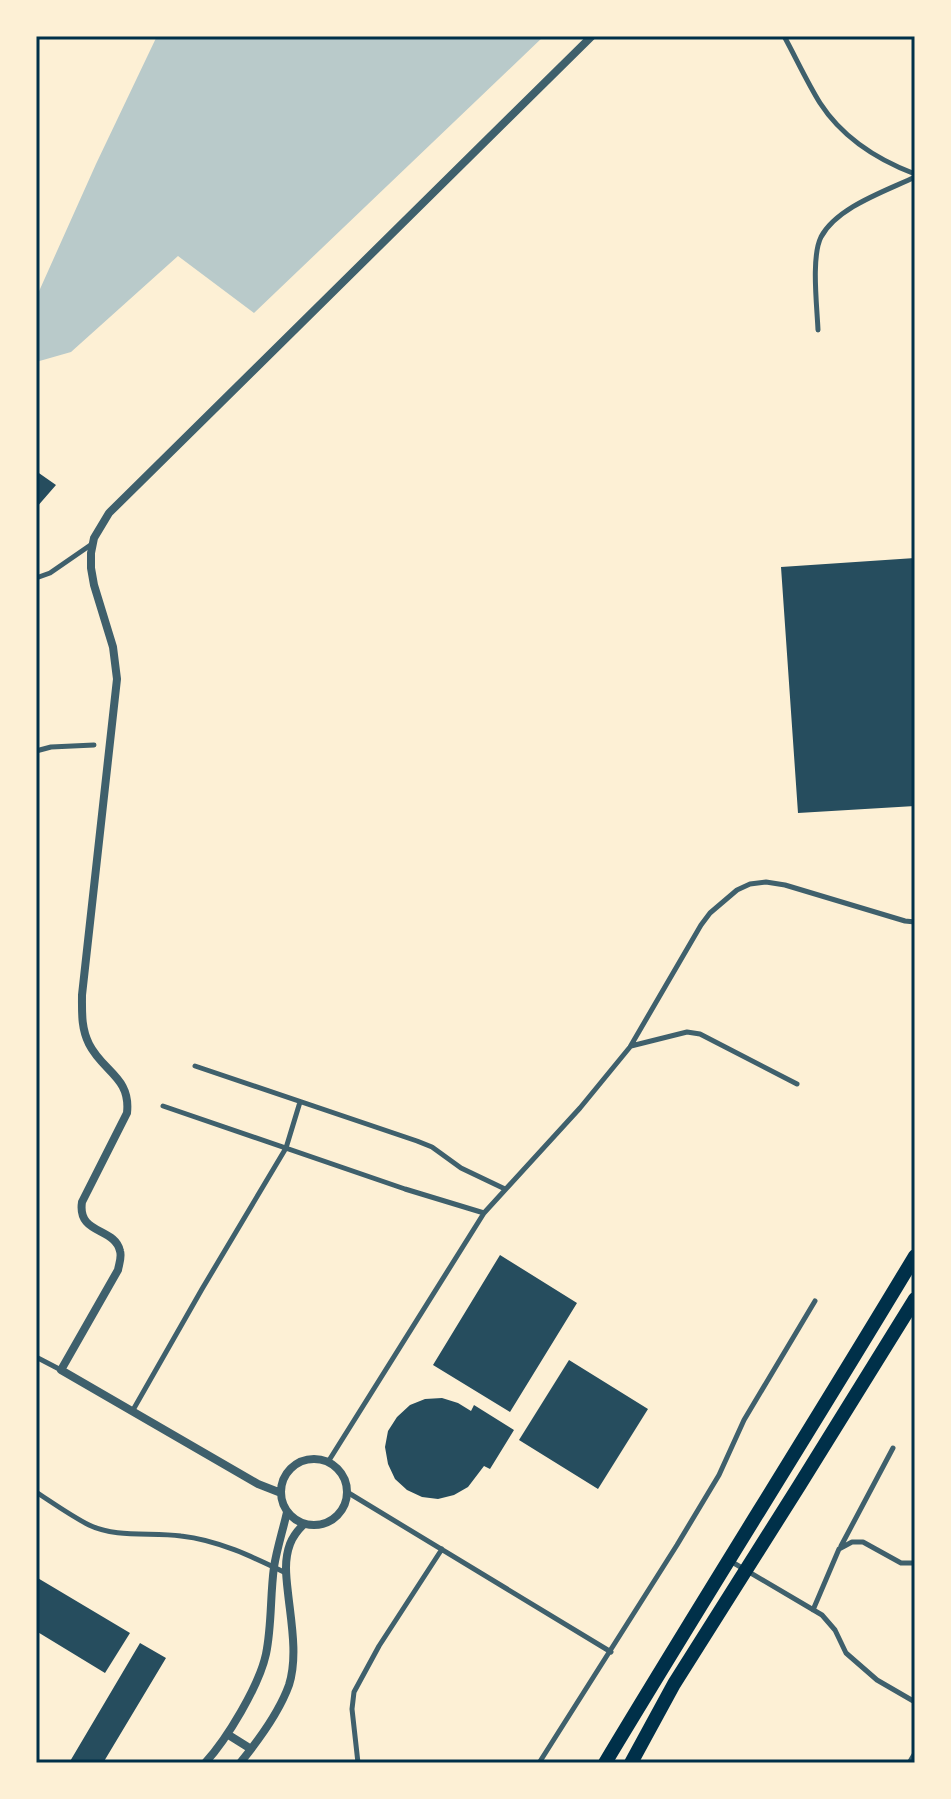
<svg xmlns="http://www.w3.org/2000/svg" width="951" height="1799" font-family="Overpass,sans-serif">
<style>
.green{fill:#b9caca}
.building{fill:#264d5e}
.lines{fill:none;stroke-linecap:round;stroke-linejoin:round}
.service{stroke:#3f606c;stroke-width:5}
.minor{stroke:#3f606c;stroke-width:8}
.primary{stroke:#003049;stroke-width:14}
.neatline{fill:none;stroke:#003049;stroke-width:3}
</style>
<rect width="100%" height="100%" fill="#fdf0d5"/>
<path class="green" d="M157,36H544L254,313L178,256L71,352L36,362V298L96,164Z"/>
<path class="building" d="M36,471L56,485L36,508Z
M915,558V806L798,813L781,567Z
M500,1255L577,1303L510,1412L433,1365Z
M569,1360L648,1409L598,1489L519,1440Z
M442,1398L458,1403L471,1411L474,1405L514,1430L490,1469L484,1466L468,1487L454,1495L438,1499L422,1497L407,1490L395,1479L388,1464L385,1447L388,1431L397,1417L410,1405L425,1399Z
M36,1577L130,1633L105,1673L36,1631Z
M140,1643L166,1658L103,1763H69Z"/>
<g class="lines">
<path class="service" d="M784,36C796,58 807,82 820,103C842,137 878,160 915,174
M818,330C817,306 811,257 821,237C837,207 886,191 915,177
M36,578L50,573L92,544
M36,751L51,747L94,745
M631,1046L687,1032L700,1034L797,1084
M195,1066L417,1141L432,1147L461,1168L505,1189
M163,1106L405,1189L484,1213
M36,1357L61,1370
M133,1410L202,1289L286,1148L300,1102
M328,1462L484,1213L580,1108L630,1047L701,925L710,913L737,890L750,884L766,882L785,885L905,921L915,922
M36,1492C53,1503 71,1516 89,1525C116,1538 151,1532 181,1536C218,1540 253,1557 286,1573
M347,1492L611,1652
M841,1546L893,1448
M732,1562L822,1615L835,1630L846,1653L877,1680L915,1702
M813,1610L839,1549L852,1542H863L901,1563H915
M358,1763L352,1709L354,1692L379,1646L442,1549
M539,1763L677,1545L719,1475L744,1420L815,1301
M909,1763L915,1753"/>
<path class="minor" d="M281 1492a33 33 0 1 1 66 0a33 33 0 1 1-66 0Z
M281,1493L258,1484L61,1370L118,1270C119,1264 122,1257 120,1251C115,1227 77,1235 82,1202L127,1113C131,1077 103,1072 89,1044C81,1028 82,1012 82,995L117,679L113,647L94,585L91,568V553L94,538L109,513L592,36
M227,1734L251,1749
M205,1763C227,1739 259,1686 266,1654C272,1625 270,1596 274,1567C277,1548 283,1530 287,1512
M240,1763C258,1741 279,1713 289,1685C298,1657 291,1621 288,1593C286,1576 284,1560 290,1544C293,1536 298,1530 304,1524"/>
<path class="primary" d="M605,1763C707,1593 813,1426 915,1256
M631,1763L674,1684L799,1486L915,1299"/>
</g>
<rect width="951" height="1799" fill="none" stroke="#fdf0d5" stroke-width="76"/>
<rect x="38" y="38" width="875" height="1723" class="neatline"/>
</svg>
